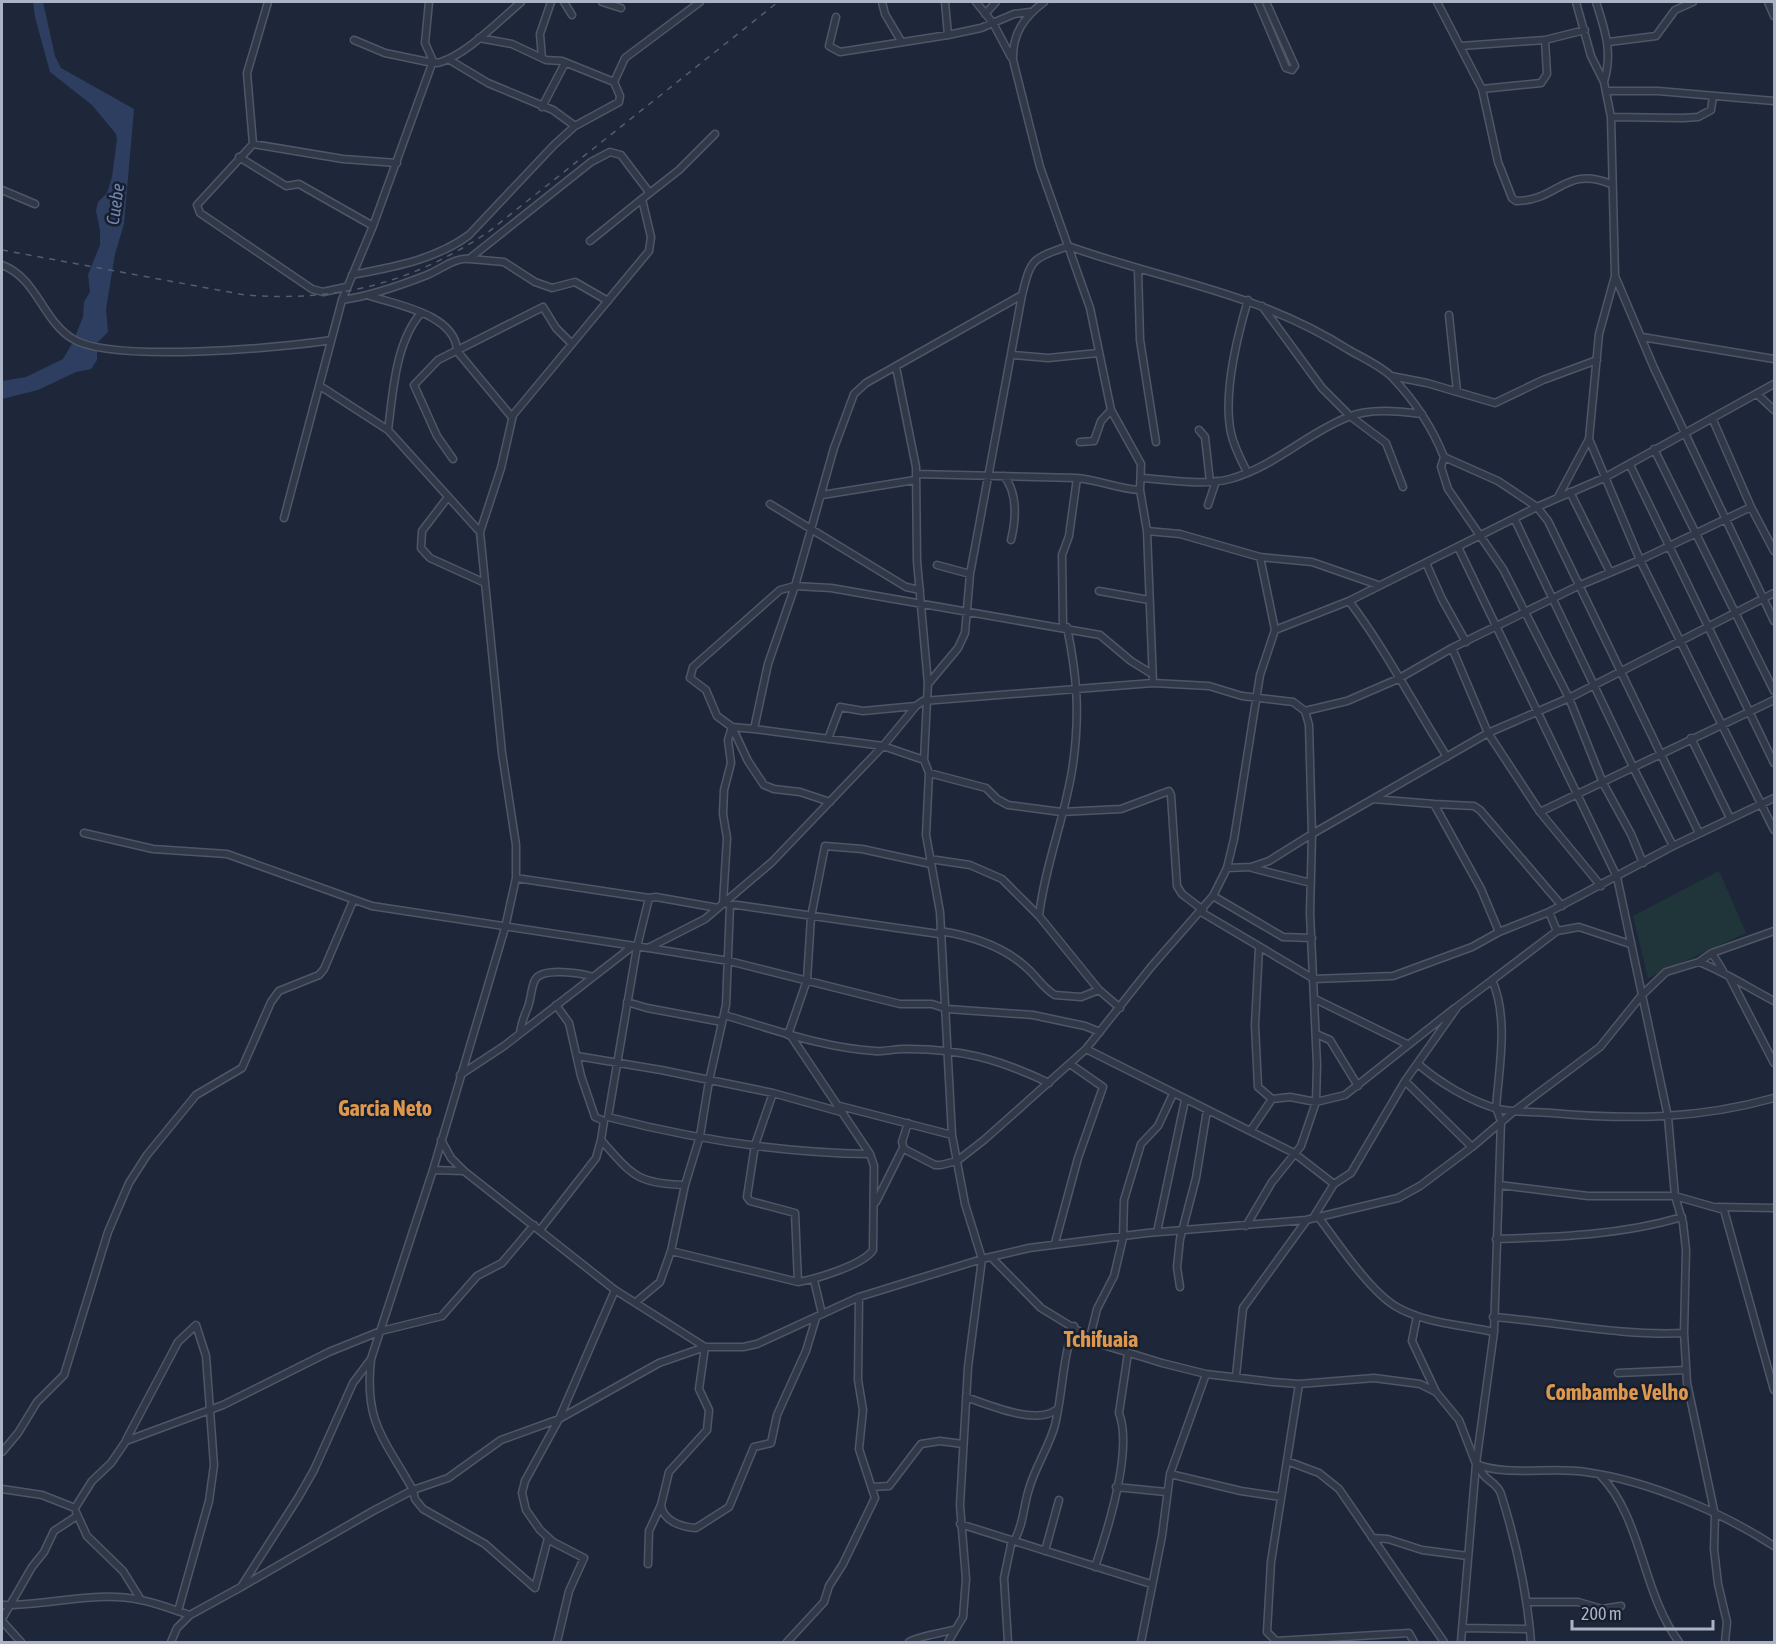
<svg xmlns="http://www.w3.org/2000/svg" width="1776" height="1644" font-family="'Asap Condensed',sans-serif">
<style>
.green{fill:#20353a}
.water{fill:#2d3e60}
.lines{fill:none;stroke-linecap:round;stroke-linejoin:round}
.minor-casing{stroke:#4f5667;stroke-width:9}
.minor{stroke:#313949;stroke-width:6}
.rail{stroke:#535d71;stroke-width:1.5;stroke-dasharray:6 6;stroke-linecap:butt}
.labels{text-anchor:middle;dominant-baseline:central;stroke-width:5;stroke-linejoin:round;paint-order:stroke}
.water-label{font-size:18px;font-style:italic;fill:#7086b2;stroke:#171e2d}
.district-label{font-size:22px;font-weight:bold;fill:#de984e;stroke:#171e2d}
</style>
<rect width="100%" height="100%" fill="#1e2739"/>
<path class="green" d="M1719,871L1746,933L1648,978L1633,916Z"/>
<path class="water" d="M33,2H43L55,56L61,68L134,109L124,224L115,254L106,309L108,332L97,343L75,337L83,317L84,302L90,292L88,275L100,245V230L96,211L98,202L107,193L112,177L117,139L116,134L92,105L50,72L35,17Z
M73,342L97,349V360L91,369L76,372L38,390L2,399V381L26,377L63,359Z"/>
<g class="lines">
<g class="minor-casing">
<path id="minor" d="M564,2L572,15
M602,2L621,8
M882,2L885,14L901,41
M945,2L948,35
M976,2L993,23L1011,57
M1044,2C1024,17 1012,34 1013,60L1040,167L1090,308L1111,410L1141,464L1140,490L1147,531L1153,683
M1258,2L1286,68L1292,70L1295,66L1266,2
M1437,2L1482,89L1498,162L1512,198L1516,201C1558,201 1565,165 1611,184
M1576,2L1591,56L1604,82L1611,117L1615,276L1654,368L1774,621
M1596,2C1605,30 1613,52 1604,82
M1768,2L1774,16
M985,14L996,2
M836,17L829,46L840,52L948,35L981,28L1014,14L1030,12
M479,38L512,44L546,60L562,61L614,82
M354,40L385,53L433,63
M1609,42L1656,36L1675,10L1693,2
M1461,46L1545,40
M542,58L540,34L551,2
M448,59L488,83L553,110L575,126
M433,61L437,63C464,57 500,20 521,2
M1482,89L1541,83L1547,74L1545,40L1585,30
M1606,91H1658L1774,101
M542,107L565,63
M1611,117L1683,118L1698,117L1711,110L1713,96
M253,144L247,73L268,2
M239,157L286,186L299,184L373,226
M2,190L35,204
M590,241L642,199
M470,259L504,262L535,282L552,288L575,282L608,301
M2,265C37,278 42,320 73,339C112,363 282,348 331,340
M1138,270L1140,340L1156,442
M352,275C393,267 435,260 469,235L554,145L575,126L619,102L620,96L614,82L625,58L700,2
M346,287L323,292L312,289L200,213L197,205L253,144L343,159L397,163
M370,296C398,305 456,315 457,351L511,416L513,415
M342,300C371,296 399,286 427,275C440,270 455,257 469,259L591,162L610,152L621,155L649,192
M1262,306L1322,388L1350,416L1386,443L1403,487
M1449,315L1457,392
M1642,337L1774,359
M1012,355L1048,358L1098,353
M896,367L916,467L917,561L928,684
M1391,376L1427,383L1495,403L1543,380L1597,360
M320,386L388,430L480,532
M1757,394L1774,410
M1713,420L1751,507L1774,551
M388,430C393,393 395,343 421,313
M1199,430L1205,437L1210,482
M1589,439L1640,560L1774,830
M1080,442L1094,441L1101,421L1111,410
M1654,449L1774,691
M1444,457L1441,467L1448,489L1503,569L1569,698L1603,783L1631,834L1643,863
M453,459L437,436L414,385L438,360L543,307L556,328L572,344
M1630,465L1774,763
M1247,472C1241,460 1234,447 1231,433C1223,395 1237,337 1248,300
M916,474L1077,478C1099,480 1118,489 1140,490
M1004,476C1018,493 1016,520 1011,540
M1143,478C1171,480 1203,486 1230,479C1274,467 1307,433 1348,417C1370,408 1399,411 1422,414
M1570,492L1610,572
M822,495L915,480
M448,497L422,531L421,548L430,558L485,583
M1558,497L1589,439L1599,334L1615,276
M770,504L906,587L920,590
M1208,505L1216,481
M284,518L342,300L373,226L433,61L425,43L429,2
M1515,520L1633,767L1673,846
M1147,531L1180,534L1260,557L1312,562L1378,585
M1458,547L1617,877L1668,1117L1675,1196L1683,1223L1686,1250L1684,1333L1687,1383L1715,1515L1714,1549L1718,1584L1727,1622L1725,1642
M1260,557L1275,630
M1426,563L1442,599L1466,642
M937,565L970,574
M1099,591L1149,600
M1349,601C1386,650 1414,705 1447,757
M1063,626L1062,555L1069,536L1077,478
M1452,648L1488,733L1540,812L1774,700
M1305,711L1347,701L1398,679L1452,648L1578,586L1640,560L1751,507
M732,727L728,740L731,763L724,790L723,814L727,838L723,903L939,934
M732,727L748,761L764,785L774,789L800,792L830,802
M754,729L732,727L717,716L706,690L690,678L693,667L780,590L795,586L831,588L1100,635L1131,661L1152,674
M1691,738L1730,818
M828,739L840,707L863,711L916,706
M924,760L883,746L754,729L768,664L795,586L834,448L854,394L866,383L1022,295
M929,773L986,788L997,799L1008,805L1061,812L1121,809L1169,791L1171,795L1177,886L1182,894L1203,910
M1373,799L1434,804
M1540,812L1601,886
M84,833L153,849L227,854L372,906L648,948L705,919L772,862L883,746L916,706L923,701L1153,683L1209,686L1242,696L1293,702L1305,711L1309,725L1312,834L1310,913L1317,1065L1316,1102L1301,1146L1272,1182L1246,1226
M930,859L970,865L1002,879L1039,916L1099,990L1120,1008
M1227,868L1251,867L1269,861L1312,834L1488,733L1569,698L1774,593
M1252,868L1311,883
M516,878L649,898
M1213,896L1283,937L1312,938
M718,908L656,897L649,898L637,947L608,1117C693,1139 782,1153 870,1154
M1201,912L1314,979L1393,976L1472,947L1499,932L1549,912L1673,846L1774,798
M1039,916C1045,864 1066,815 1073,764C1080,714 1077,676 1067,627
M940,931C972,936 1004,946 1028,969C1037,977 1044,989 1055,995L1081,997L1099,990
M1557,931L1579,927L1630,944
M1499,932L1481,889L1434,804L1474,806L1480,810L1562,906
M649,948L729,961L900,1004H932L947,1009L1033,1015L1085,1026L1100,1032
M1259,948L1255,1025L1258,1087L1272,1099
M1712,953L1723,971
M1699,962C1725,972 1749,988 1774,1001
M1730,978L1774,1063
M1315,999L1407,1044
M627,1002L647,1008L722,1022
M556,1005L569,1023L581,1076L595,1117L604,1121L601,1140C632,1175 637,1184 685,1185
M724,1015C773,1029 823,1048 875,1051C884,1052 894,1049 903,1049C959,1048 999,1059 1049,1083
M520,1033C521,1023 524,1017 528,1007C531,999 531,988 535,980C542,967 581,973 593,977
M1316,1034L1330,1040L1358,1086
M788,1035L807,980L811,917L825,846L862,849L931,864
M1086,1049L1294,1153L1334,1184
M577,1056L661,1070L773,1093L841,1112
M1418,1064C1440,1083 1470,1101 1498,1109C1515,1113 1534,1111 1552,1113C1630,1120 1699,1119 1774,1098
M460,1075L504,1046L633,946
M1405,1081L1472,1147
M773,1093L755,1145L747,1197L750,1201L795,1213L798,1282
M840,1106L952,1135
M908,1123L902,1142L904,1149L935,1165H941L957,1161L984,1140L1086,1049L1151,967L1213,896L1227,868L1234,839L1260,675L1275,630L1349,601L1537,507L1604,478L1774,384
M1251,1130L1272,1099L1290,1097L1316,1102L1345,1095L1455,1008
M441,1140L451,1158L464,1171L615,1290L705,1347L699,1389L709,1410L707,1430L669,1472L661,1505L649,1531L648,1564
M433,1170L464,1171
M1499,1185L1588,1196H1675L1724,1210L1774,1390
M876,1202L903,1148
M1718,1207L1774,1208
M1313,1218L1334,1184L1351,1173L1405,1081L1458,1006L1557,931L1549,912
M1319,1218C1338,1243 1369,1290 1395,1306C1423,1323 1462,1325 1494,1332
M540,1230L596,1158L601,1140
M1157,1232L1185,1100
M1496,1239C1558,1237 1622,1235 1682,1217
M1055,1243L1078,1158L1103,1087L1070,1064
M671,1251L798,1282C816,1279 863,1265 873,1250L874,1166L870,1154L791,1036
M992,1258L1041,1308L1100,1344L1162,1363L1206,1374L1273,1382L1299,1384L1374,1378L1420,1384L1436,1392L1459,1420L1476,1464C1506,1477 1553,1466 1586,1472C1648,1481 1722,1512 1774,1546
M814,1280L822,1314
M1180,1287L1177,1267L1180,1239L1196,1178L1207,1110
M636,1302L660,1282L671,1251L685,1185L700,1136L709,1081L726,1005L730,905
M1417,1316L1412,1341L1436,1392
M1493,1317C1557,1322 1620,1336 1684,1333
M1090,1337L1097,1309L1114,1276L1123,1238L1124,1200L1141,1144L1158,1126L1173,1094
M371,1359C364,1423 384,1438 413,1490L415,1499L423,1509L485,1544L535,1588L548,1538
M1618,1373L1686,1370
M1236,1376L1243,1308L1306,1221
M1299,1384L1271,1562L1267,1632L1276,1641L1409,1633L1414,1642
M966,1397C988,1405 1036,1425 1056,1410
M126,1440L178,1342L196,1325L206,1356L214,1465L209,1501L178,1611
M2,1452L18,1433L37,1402L64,1375L108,1232L129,1183L147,1155L196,1095L242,1068L271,1002L279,991L319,975L324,969L353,901
M1287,1461L1319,1473L1339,1489L1444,1642
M1480,1466C1481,1480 1497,1481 1501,1494C1516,1542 1527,1592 1531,1642
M1170,1474L1241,1491L1281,1497
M1600,1475C1642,1517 1642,1593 1679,1642
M872,1487L889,1486L921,1444L940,1441L963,1444
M1116,1487L1166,1492
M2,1489L42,1495L75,1508
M661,1505C663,1521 681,1527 696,1528L729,1507L754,1447L771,1443L777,1415L806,1351L816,1318
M75,1508L92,1481L111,1463L126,1441L223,1405L329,1352L381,1331L442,1316L477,1276L502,1263L534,1225
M76,1512L87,1536L123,1571L141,1600
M960,1524L1151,1584
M1372,1538L1388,1539L1422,1550L1468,1556
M1014,1541C1024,1524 1023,1507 1029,1489C1035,1467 1049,1447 1055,1425C1063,1392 1062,1360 1074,1326
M1045,1551L1059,1500
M1095,1567C1108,1529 1133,1450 1119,1413L1128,1353
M241,1587L373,1511L413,1490L448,1478L501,1440L559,1419L659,1363L705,1347H743L757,1344L859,1297L982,1259L1029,1248L1147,1233L1306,1220L1398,1198L1420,1186L1472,1147L1513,1112L1600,1047L1641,996L1666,972L1699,962L1712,953L1774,931
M1527,1602H1578L1602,1609L1621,1606
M2,1605C47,1606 95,1590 141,1600C157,1603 174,1610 190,1615
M2,1619L32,1567L44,1552L54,1531L77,1516
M2,1621L21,1642
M1462,1628L1530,1629
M171,1642L177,1628L190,1615L241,1587L298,1498L314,1470L353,1383L371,1359L433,1170L505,928L516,878V845L502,753L480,532L501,468L513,415L649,251L651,237L642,199L679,170L715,134
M557,1642L569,1591L584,1558L553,1542L540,1530L526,1510L522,1493L525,1481L559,1419L615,1290
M787,1642L824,1602L829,1586L843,1564L875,1498L859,1449L863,1410L858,1380L859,1297
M909,1642C918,1636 943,1633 956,1629
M948,1642L963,1617L966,1579L960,1505L968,1367L982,1259L965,1204L952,1135L940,912L926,835L929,773L924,760L927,700L928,684L958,648L965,633L970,574L1022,295C1031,258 1032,259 1068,246C1166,281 1258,292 1349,350C1363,358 1381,366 1392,377C1414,400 1432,427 1444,457L1498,481L1537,507L1548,521L1699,833
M1008,1642L1004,1578L1012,1540
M1141,1642L1162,1536L1170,1474L1206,1374
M1461,1642L1476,1464L1494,1332L1501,1121L1496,1108C1499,1068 1509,1018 1492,980"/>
</g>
<use href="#minor" class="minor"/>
<path class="rail" d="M2,250L245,295C338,302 409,284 487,233L778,2"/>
</g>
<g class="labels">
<g class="water-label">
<text transform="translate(115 204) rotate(-82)">Cuebe</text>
</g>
<g class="district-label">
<text x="385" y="1108">Garcia Neto</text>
<text x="1101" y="1339">Tchifuaia</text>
<text x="1617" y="1392">Combambe Velho</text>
</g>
</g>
<rect width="1776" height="1644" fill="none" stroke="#abb3c6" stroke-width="6"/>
<path d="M1572 1620v9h141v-9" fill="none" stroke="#abb3c6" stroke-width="3"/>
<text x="1581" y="1620" font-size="18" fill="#abb3c6" stroke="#171e2d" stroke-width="4.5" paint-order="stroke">200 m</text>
</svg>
